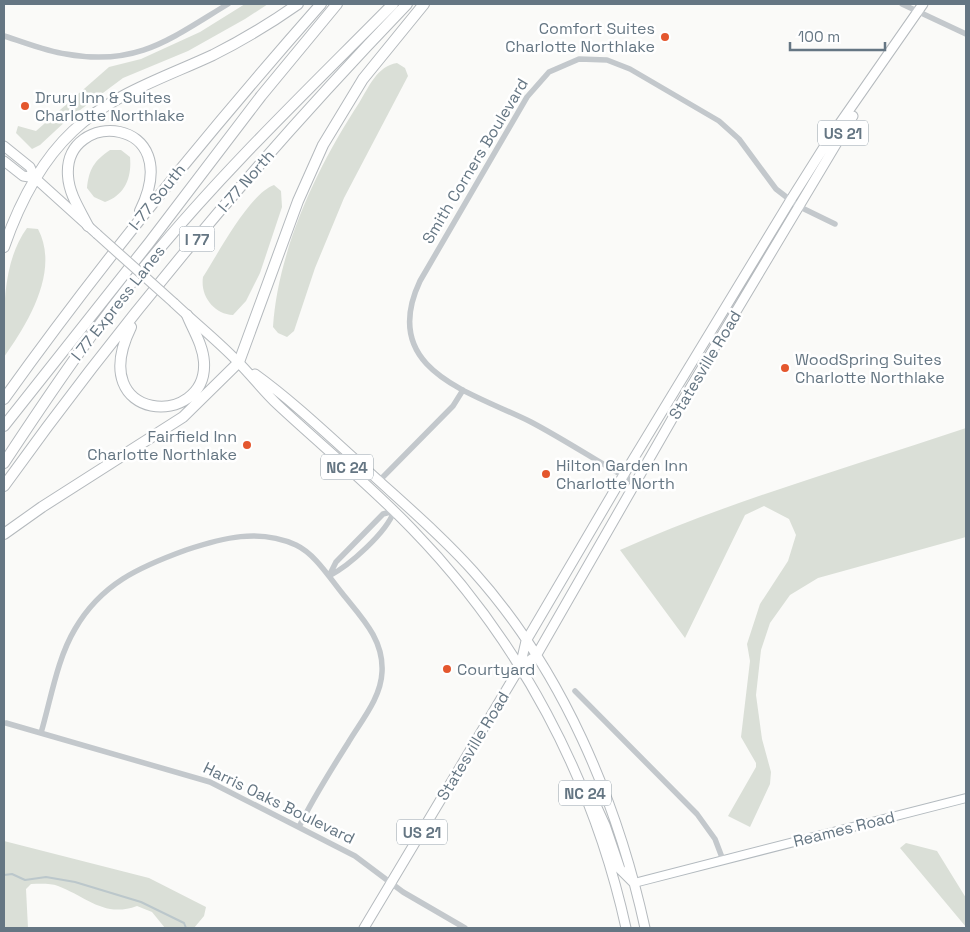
<svg xmlns="http://www.w3.org/2000/svg" width="970" height="932" font-family="'Space Grotesk',sans-serif">
<style>
.green{fill:#dadfd7}
.lines{fill:none;stroke-linecap:round;stroke-linejoin:round}
.stream{stroke:#bbc7cb;stroke-width:2}
.secondary-casing{stroke:#b3babf;stroke-width:10}
.primary-casing{stroke:#b5babe;stroke-width:11}
.highway-casing{stroke:#b4b9bd;stroke-width:12}
.street{stroke:#c3c8cc;stroke-width:5.5}
.secondary{stroke:#fff;stroke-width:8}
.primary{stroke:#fff;stroke-width:9}
.highway{stroke:#fff;stroke-width:10}
.primary-bridge-casing{stroke:#b5babe;stroke-width:11;stroke-linecap:butt}
.primary-bridge{stroke:#fff;stroke-width:9}
.poi-dot{fill:#e4572e;stroke:#fff;stroke-width:2}
.labels{text-anchor:middle;dominant-baseline:central;stroke-width:5;stroke-linejoin:round;paint-order:stroke}
.shield{fill:#fff;stroke:#939fa8;stroke-width:1}
.shield-label{font-size:15px;font-weight:bold;fill:#657683}
.poi-label{font-size:16px;fill:#657683;stroke:#fff;text-anchor:start}
.street-label{font-size:16px;fill:#657683;stroke:#fff}
</style>
<rect width="100%" height="100%" fill="#fafaf8"/>
<path class="green" d="M245,4H268L245,19L188,51L123,78L68,119L40,145L32,149L16,133L18,126L36,131L109,67L141,59L200,32Z
M397,63L405,68L408,76L344,198L315,268L294,331L287,337L278,333L273,327C278,250 317,167 359,103C369,87 377,66 397,63Z
M110,150H121L130,157C132,177 125,195 105,202L94,197L87,188C89,169 94,161 110,150Z
M274,185L281,191L282,207L260,273L246,301L233,315C214,314 200,296 203,277C218,254 249,194 274,185Z
M27,228L38,229C60,271 28,323 4,357C4,315 1,264 27,228Z
M966,428V537L818,578L790,595L770,623L761,650L756,695L762,739L771,772L770,784L750,827L728,816L756,767V763L741,737L750,661L747,644L760,604L788,561L796,535L789,519L764,506L745,515L685,638L620,550C732,500 851,467 966,428Z
M4,841L149,878L206,907L204,916L194,928H165L152,912L137,906C104,918 87,897 58,886C50,883 39,884 31,884L26,889L28,928H4Z
M906,843L937,851L966,898V927L900,848Z"/>
<g class="lines">
<path class="stream" d="M4,875L12,874L25,880L46,877L75,882L141,902L184,923L186,928"/>
<g class="secondary-casing">
<path id="secondary" d="M634,883L966,798"/>
</g>
<g class="primary-casing">
<path id="primary" d="M4,146L30,167L35,178L97,234
M4,161L23,176L35,178
M174,303C195,323 218,341 238,362C252,376 264,392 278,405C323,447 370,485 412,529C519,639 593,778 626,928
M255,374C295,403 330,437 367,470C403,503 441,535 473,571C562,670 617,800 645,928
M520,667L536,656L683,400L853,116
M590,792L605,825L620,869L634,883
M364,928L520,667L526,641L623,476L790,201L831,136L923,4"/>
</g>
<g class="highway-casing">
<path id="highway" d="M88,226C80,210 69,194 68,176C63,108 187,115 140,211
M4,247C19,204 40,162 73,131C112,94 166,77 213,55C243,40 271,23 298,4
M131,327C84,423 208,429 204,362C203,345 193,330 187,315
M4,399C102,262 209,131 321,4
M4,426L149,243L261,96L337,4
M4,463C50,393 97,324 150,260C225,169 310,88 393,4
M4,486C126,316 262,155 407,4
M4,534L42,507L183,417L239,362L298,201L323,145L363,79L424,4"/>
</g>
<path class="street" d="M902,4L966,34
M4,36C24,42 45,51 66,54C137,67 170,39 228,4
M379,481L453,406L463,390
M636,483C601,464 567,441 531,422C471,392 378,370 420,281L527,97L549,72L579,59L607,60L630,69L719,121L739,139L776,189L798,206L835,224
M329,576L336,562L383,514L394,511
M329,576C349,566 387,532 394,511
M575,691L697,814L715,839L723,860
M6,723L210,782L355,856L403,892L465,928
M41,733C51,699 57,659 75,629C101,584 139,567 186,550C222,538 259,528 296,545C315,554 329,577 342,593C361,617 384,639 382,672C381,698 361,721 348,743C331,770 313,798 299,827"/>
<use href="#secondary" class="secondary"/>
<use href="#primary" class="primary"/>
<use href="#highway" class="highway"/>
<g class="primary-bridge-casing">
<path id="primary-bridge" d="M97,234L174,303"/>
</g>
<use href="#primary-bridge" class="primary-bridge"/>
</g>
<g class="poi-dot">
<circle cx="665" cy="37" r="5"/>
<circle cx="25" cy="106" r="5"/>
<circle cx="785" cy="368" r="5"/>
<circle cx="247" cy="445" r="5"/>
<circle cx="546" cy="474" r="5"/>
<circle cx="447" cy="669" r="5"/>
</g>
<g class="labels">
<g class="shield">
<rect x="818" y="120.5" width="50" height="25" rx="4"/>
<rect x="179.5" y="226.5" width="35" height="25" rx="4"/>
<rect x="321" y="454.5" width="52" height="25" rx="4"/>
<rect x="559" y="780.5" width="52" height="25" rx="4"/>
<rect x="397" y="819.5" width="50" height="25" rx="4"/>
</g>
<g class="shield-label">
<text x="843" y="133">US 21</text>
<text x="197" y="239">I 77</text>
<text x="347" y="467">NC 24</text>
<text x="585" y="793">NC 24</text>
<text x="422" y="832">US 21</text>
</g>
<g class="poi-label">
<text x="655" y="28" text-anchor="end">Comfort Suites<tspan x="655" dy="18">Charlotte Northlake</tspan></text>
<text x="35" y="97">Drury Inn &amp; Suites<tspan x="35" dy="18">Charlotte Northlake</tspan></text>
<text x="795" y="359">WoodSpring Suites<tspan x="795" dy="18">Charlotte Northlake</tspan></text>
<text x="237" y="436" text-anchor="end">Fairfield Inn<tspan x="237" dy="18">Charlotte Northlake</tspan></text>
<text x="556" y="465">Hilton Garden Inn<tspan x="556" dy="18">Charlotte North</tspan></text>
<text x="457" y="669">Courtyard</text>
</g>
<g class="street-label">
<text transform="translate(475 161) rotate(-59)">Smith Corners Boulevard</text>
<text transform="translate(246 181) rotate(-49)">I-77 North</text>
<text transform="translate(157 197) rotate(-51)">I-77 South</text>
<text transform="translate(118 303) rotate(-52)">I 77 Express Lanes</text>
<text transform="translate(705 365) rotate(-59)">Statesville Road</text>
<text transform="translate(473 746) rotate(-59)">Statesville Road</text>
<text transform="translate(279 803) rotate(26)">Harris Oaks Boulevard</text>
<text transform="translate(844 829) rotate(-14)">Reames Road</text>
</g>
</g>
<rect width="970" height="932" fill="none" stroke="#657683" stroke-width="10"/>
<path d="M790 42v8h95v-8" fill="none" stroke="#657683" stroke-width="2.5"/>
<text x="798" y="42" font-size="15" fill="#657683" stroke="#ffffff" stroke-width="4" paint-order="stroke">100 m</text>
</svg>
